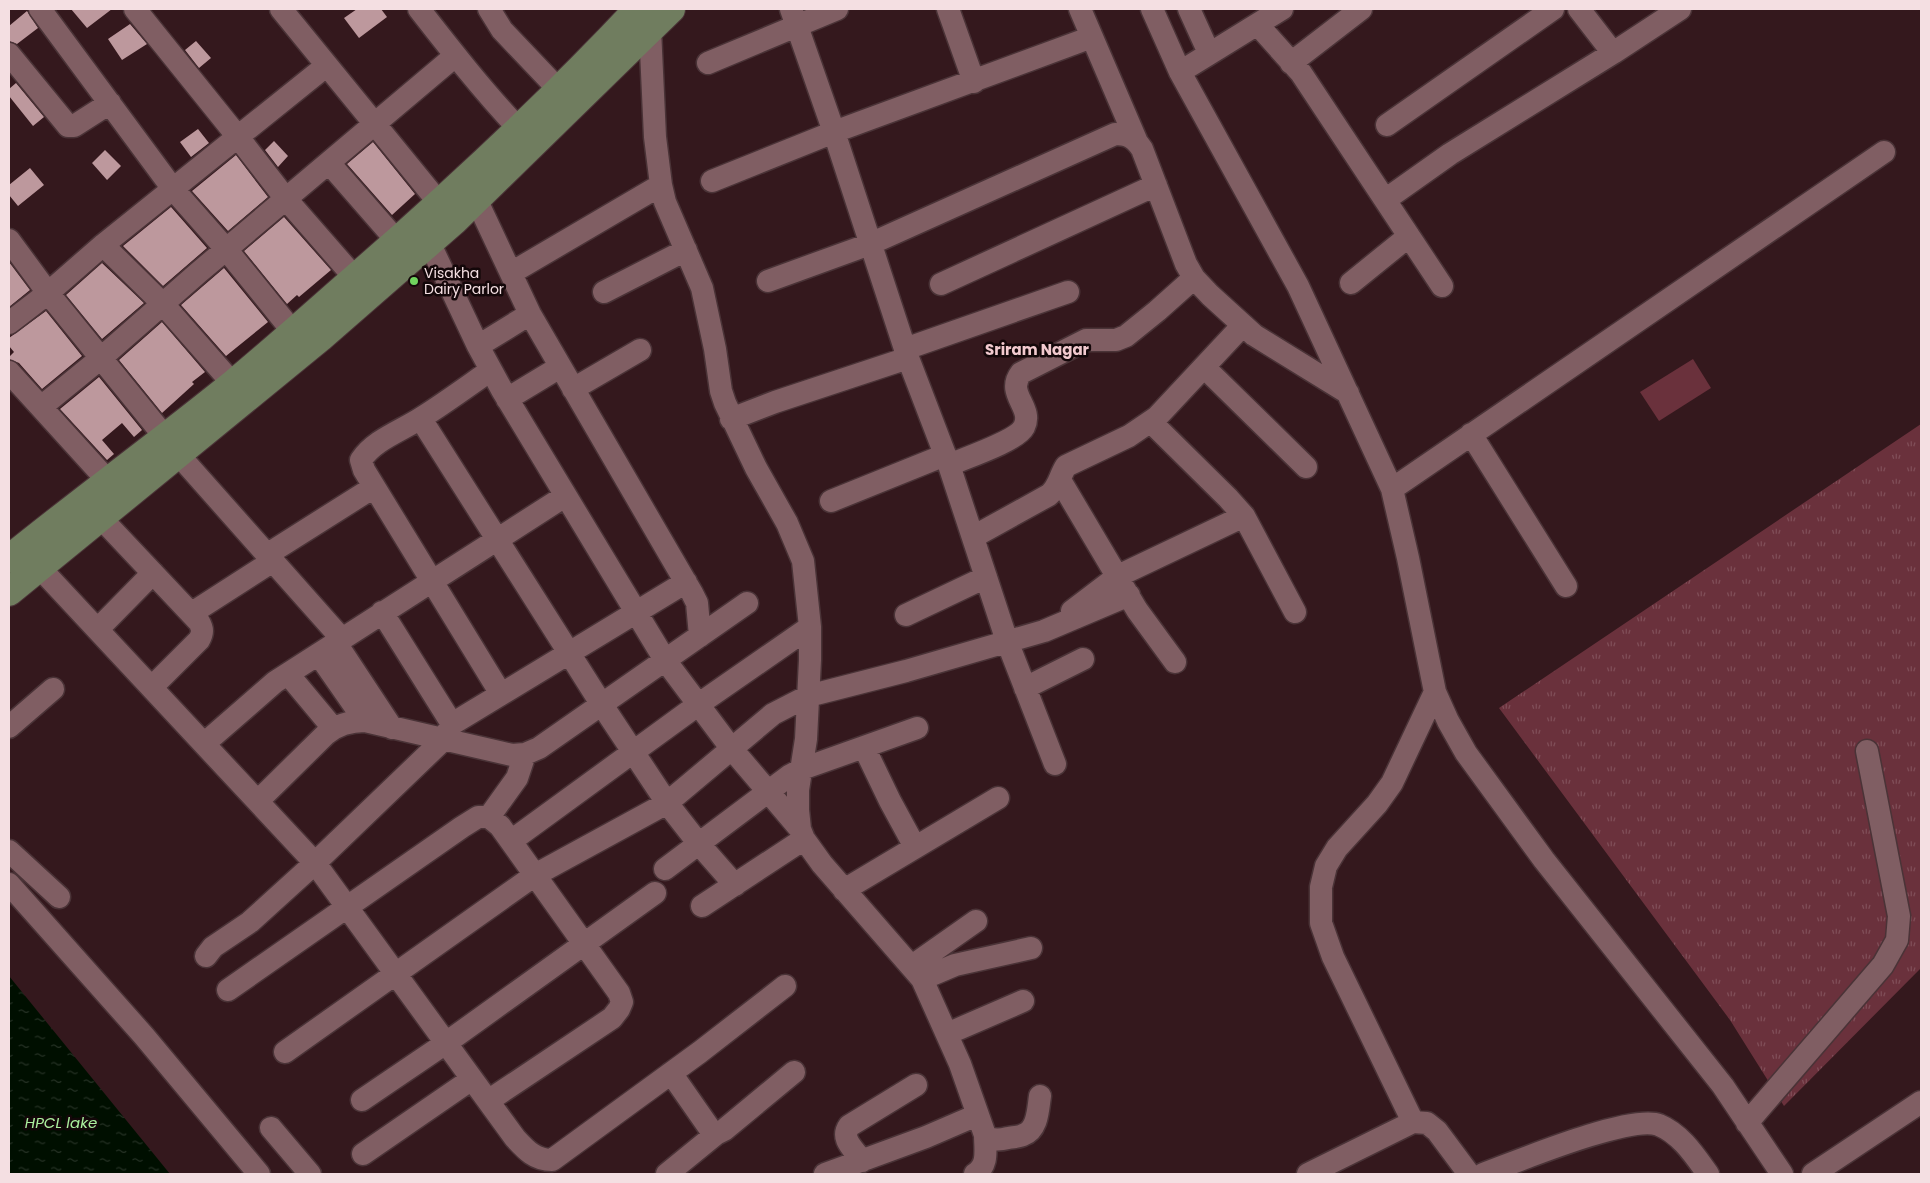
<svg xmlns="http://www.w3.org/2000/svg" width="1930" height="1183" font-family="Poppins,sans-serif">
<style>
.grass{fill:url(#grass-tufts)}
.garden{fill:#6a313c}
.water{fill:url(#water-ripples)}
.building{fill:#bd989d}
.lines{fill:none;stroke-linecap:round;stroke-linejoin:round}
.minor-casing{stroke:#4a3337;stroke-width:25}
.major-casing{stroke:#4a3337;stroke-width:30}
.minor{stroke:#805e63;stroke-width:22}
.major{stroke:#707d5f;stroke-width:28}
.poi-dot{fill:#71d35e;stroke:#130709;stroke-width:2}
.labels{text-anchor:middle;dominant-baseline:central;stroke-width:5;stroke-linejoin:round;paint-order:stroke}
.poi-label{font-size:14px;fill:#f4dfe2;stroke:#130709;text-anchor:start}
.neighbourhood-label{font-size:15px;font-weight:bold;fill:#f2cacf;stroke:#130709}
.water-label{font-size:15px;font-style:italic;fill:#abef9e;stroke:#130709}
</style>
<defs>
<pattern id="grass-tufts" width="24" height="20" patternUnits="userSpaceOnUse" patternTransform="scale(1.25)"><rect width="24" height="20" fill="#6a313c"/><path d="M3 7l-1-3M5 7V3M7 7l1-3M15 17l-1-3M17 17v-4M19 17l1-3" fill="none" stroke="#804e58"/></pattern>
<pattern id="water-ripples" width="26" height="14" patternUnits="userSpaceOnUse" patternTransform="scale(1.25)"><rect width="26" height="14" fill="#000f00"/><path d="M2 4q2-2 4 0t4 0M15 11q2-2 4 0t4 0" fill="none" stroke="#263225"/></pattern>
</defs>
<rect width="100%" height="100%" fill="#34181d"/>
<path class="grass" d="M1921,424V968L1784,1106L1730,1020L1499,708Z"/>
<path class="garden" d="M1693,359L1711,388L1659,421L1640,392Z"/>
<path class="water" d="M9,976L170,1174H9Z"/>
<path class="building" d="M71,9H112L87,28Z
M357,9H381L387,17L359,38L344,18Z
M27,11L38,28L17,44L9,41V26Z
M130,24L147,44L122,60L108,39Z
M196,41L211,58L199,68L185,50Z
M16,83L44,117L33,126L9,96V89Z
M198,129L209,143L191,157L180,142Z
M274,141L288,156L278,167L265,150Z
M373,142L415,194L392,215L347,164Z
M105,150L121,166L107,180L92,163Z
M236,155L268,197L228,231L192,191Z
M30,168L44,185L18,206L9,195V185Z
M171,207L207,248L163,286L123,246Z
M284,217L331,270L299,297L297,295L287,304L244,251Z
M9,262L30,290L9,307Z
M102,263L144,303L102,339L66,295Z
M224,268L268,322L226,356L181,305Z
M46,311L82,356L42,389L19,363L9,359V357L14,352L9,346V338Z
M162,322L205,372L192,382L194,384L162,413L119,360Z
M99,377L142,430L134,437L122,423L102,440L114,454L107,460L60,409Z"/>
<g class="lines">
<g class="minor-casing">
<path id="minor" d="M40,9L173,189L226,249L294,333
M135,9L238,137L286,199L355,278
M281,9L449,215
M419,9C451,50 483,91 519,129
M489,9L502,30L559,90
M791,9L834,132L1092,37
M948,9L974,82
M1080,9L1137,142
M1152,9L1180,72L1298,286L1392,489L1408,558L1435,692L1448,721L1466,753L1544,860L1723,1086L1782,1174
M1189,9L1209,53
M1579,9L1613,53
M1258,25L1301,73L1442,286
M650,29L655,137L661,185L665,202L702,288L715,349L721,391L725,403L756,468L787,523L803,561L810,627V660L806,739L798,790V810L800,829L804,839L822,864L922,979L960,1064L985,1135C991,1141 1000,1140 1008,1138C1013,1137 1019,1137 1023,1135C1038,1130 1038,1109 1040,1096
M9,54L68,126H74L110,103
M708,63L837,9
M1291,63L1361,9
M1180,72L1282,9
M1387,125L1553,9
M329,163L397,241
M712,181L834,132L908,358L949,465L1007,641L1055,764
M476,199L530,314L692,593L697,603L700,636
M1385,200L1450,154L1613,53L1680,9
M9,240L48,293L165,437
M429,242L478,346L502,390L665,660L731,748L800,829
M103,245L163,304L233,384
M511,273L661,185
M768,281L870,244L1115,134C1128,134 1135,138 1142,149L1186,264L1194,278L1210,295L1254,335L1348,393
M1351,283L1409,236
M941,284L1156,185
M604,292L686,250
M9,323L48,293L103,245L326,66
M478,346L530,314
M905,349L1068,292
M1204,367L1306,467
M491,370C468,386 445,403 421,418C401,431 374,440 361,460L364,470L501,694
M9,372L108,481
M573,389L640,350
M507,399L560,367
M41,407L101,358L198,273L455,56
M421,419L602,705L667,803L699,844L735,885
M731,419L775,402L908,358
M1151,422L1228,498L1244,516L1295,612
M1471,434L1566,586
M177,453L342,639
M949,465C965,458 1017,441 1024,427C1034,407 1005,394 1021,373L1086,340H1116L1126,336L1157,311L1194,278
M1060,480L1137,610L1175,662
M1392,489L1884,152
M831,501L945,455
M100,517L199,622C203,629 203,633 199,640L152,687
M973,537L1049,495C1059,487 1059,477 1066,466L1129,436L1157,417L1243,325
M268,554L374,487
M39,567L315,863L515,1138C526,1150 535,1160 552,1160L700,1052L785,986
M1072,611L1118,576L1244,516
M382,612L452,724
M192,613L273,561
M906,615L986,577
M98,629L153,573
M336,643L392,728
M319,655L365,721
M288,674L333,728
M1025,688L1083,659
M9,727L53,689
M205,743L275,682L565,496
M864,747L890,801L915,847
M259,800L326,734C338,724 350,721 365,721L512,755L525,754L539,748L747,603
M489,817L517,778L525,754
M511,841L699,704L810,627
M9,851L59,897
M665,869L789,776L802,769L917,728
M9,884L144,1036L259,1174
M844,890L998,798
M702,906L804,839
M206,956L213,947L250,922L315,863L443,740L452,724L686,582
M912,966L976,921
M922,979L955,965L1031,948
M228,990L462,827L478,817H489L500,826L619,993L622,1002L619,1009L612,1018L488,1101
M947,1034L1023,1001
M285,1052L535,875L667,803L773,714L808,696L906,671L1044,631L1129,595
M671,1073L710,1129L716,1134L724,1130L794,1072
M362,1100L446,1043L655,893
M1413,1122L1333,957L1321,923V887L1326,866L1337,848L1377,804L1392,783L1435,692
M1747,1123L1883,965L1897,940L1899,916L1867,751
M271,1128L310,1174
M363,1154L472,1079
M862,1161C854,1149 840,1139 849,1126L916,1085
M667,1174L716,1134
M825,1174L926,1137L977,1115
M975,1174C989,1165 985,1150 985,1135
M1308,1174L1413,1122L1427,1123L1437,1131L1469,1174
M1483,1174C1516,1162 1630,1114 1659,1125C1681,1134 1695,1156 1708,1174
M1813,1174L1921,1102"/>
</g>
<g class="major-casing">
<path id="major" d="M9,559C83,499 160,443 234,383C275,349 315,313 355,278C453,193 549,104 638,9
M9,592L320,338L454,221L671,9"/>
</g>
<use href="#minor" class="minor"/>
<use href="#major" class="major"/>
</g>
<circle class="poi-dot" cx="414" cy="281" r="5"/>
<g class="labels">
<g class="poi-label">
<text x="424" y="273">Visakha<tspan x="424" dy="16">Dairy Parlor</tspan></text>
</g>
<g class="neighbourhood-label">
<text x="1037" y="349">Sriram Nagar</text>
</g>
<g class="water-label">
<text x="61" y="1122">HPCL lake</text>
</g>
</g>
<rect width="1930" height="1183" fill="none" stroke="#f4dfe2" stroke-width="20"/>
</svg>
